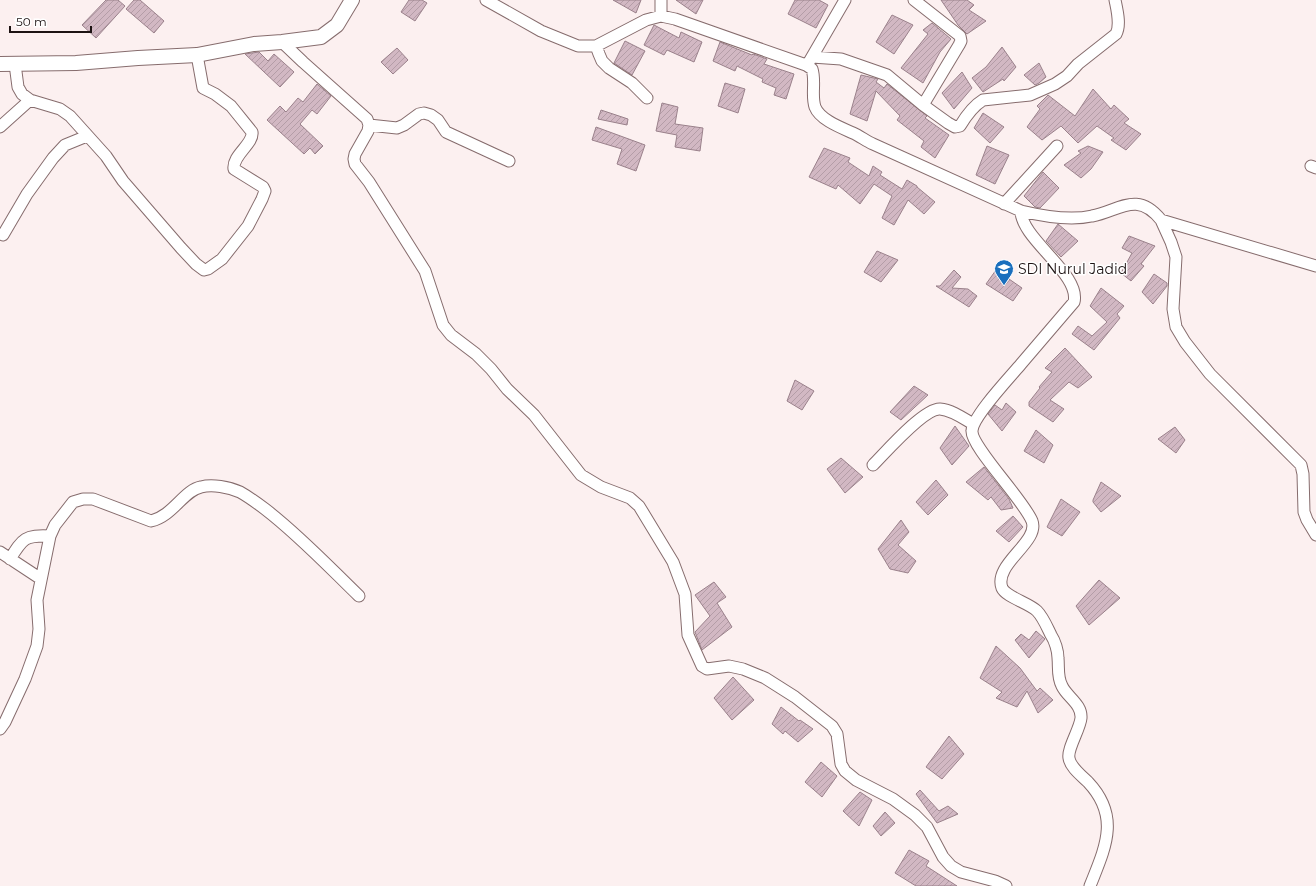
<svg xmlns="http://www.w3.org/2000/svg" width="1316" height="886" font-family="Montserrat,sans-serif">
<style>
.building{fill:url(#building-hatch);stroke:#9a818b}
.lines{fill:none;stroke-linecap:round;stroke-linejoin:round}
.minor-casing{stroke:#866c6d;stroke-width:13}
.tertiary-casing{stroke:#866c6d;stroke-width:16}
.minor{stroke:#fff;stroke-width:11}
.tertiary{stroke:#fff;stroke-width:14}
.labels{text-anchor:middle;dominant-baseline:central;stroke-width:3;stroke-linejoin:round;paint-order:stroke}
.poi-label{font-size:14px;fill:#1d1313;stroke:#fff;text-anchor:start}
</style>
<defs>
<pattern id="building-hatch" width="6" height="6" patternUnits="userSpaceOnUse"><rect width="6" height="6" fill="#d2b8c3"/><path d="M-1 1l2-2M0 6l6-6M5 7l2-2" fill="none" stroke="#b49da7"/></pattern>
</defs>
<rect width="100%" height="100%" fill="#fcf0f0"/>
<path class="building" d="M106,0H118L125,6L96,38L82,25Z
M134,0H140L164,21L154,33L126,9Z
M409,0H422L427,3L415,21L401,12Z
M613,0H641L636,13Z
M676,0H703L696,14Z
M795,0H819L828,5L816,28L788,14Z
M941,0H967L974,5L969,10L986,21L967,34L958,25Z
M892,15L913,25L894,54L876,42Z
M932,23L951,39L940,52L923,83L901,68L928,34L923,30Z
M654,25L679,38L681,32L702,42L694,62L667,50L664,55L644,45Z
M625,41L645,51L632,75L614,63Z
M720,42L752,55L753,54L767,59L764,64L794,74L786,99L774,95L776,88L762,82L763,79L737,66L735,71L713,61Z
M1002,47L1016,67L1004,81L1003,79L983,92L972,78L986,67Z
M397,48L408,60L393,74L381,62Z
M259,52L268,61L274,54L294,72L280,87L245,54Z
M1039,63L1046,77L1039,83L1035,85L1024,75Z
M962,72L972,88L954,109L942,93Z
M861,75L878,79L876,82L884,88L887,84L927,116L925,118L949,135L935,158L921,147L924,141L897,120L900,116L876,91L867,121L850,114Z
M725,83L745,89L738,113L718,106Z
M317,84L331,96L317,114L312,110L300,124L323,146L315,154L310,148L304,154L267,120L280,106L286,112L298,98L303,102Z
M1093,89L1111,109L1114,105L1129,119L1124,123L1141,134L1126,150L1111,140L1114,138L1097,126L1078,143L1061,126L1042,140L1027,127L1040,109L1037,106L1048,95L1075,116Z
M662,103L678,107L675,124L703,128L700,151L675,147L677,135L656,131Z
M601,110L628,119L627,125L598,119Z
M983,113L1004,127L990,143L974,128Z
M596,127L645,145L636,171L617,164L622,149L592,140Z
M987,146L1009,155L995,184L976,175Z
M1088,146L1103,152L1091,169L1081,178L1064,165L1081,153L1078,151Z
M824,148L850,158L848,162L869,176L873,166L882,172L880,175L902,189L907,180L917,186V187L935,202L924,214L908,200L894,225L882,218L892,196L874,184L860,204L838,185L836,189L809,177Z
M1043,172L1059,188L1040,208L1035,207L1024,196Z
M1058,224L1078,241L1061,257L1046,241Z
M1129,236L1155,246L1141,264L1144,266L1131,281L1121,273L1132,253L1122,248Z
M877,251L898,260L881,282L864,272Z
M954,270L961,277L952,288L968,289L977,296L969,307L936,286H940Z
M996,270L1022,288L1013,301L986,284Z
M1154,274L1167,283V286L1153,304L1142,292Z
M1101,288L1124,306L1117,314L1120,318L1094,350L1072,334L1078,326L1092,336L1107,322L1090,306Z
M1065,348L1092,377L1078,388L1069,382L1050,400L1064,409L1053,422L1029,406V402L1040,388L1039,387L1052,372L1045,368Z
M795,380L814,391L802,410L787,401Z
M914,386L928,395L901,420L890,412Z
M1006,403L1016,412L1002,431L988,414L995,405L1002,410Z
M955,426L969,446L952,465L940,448Z
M1175,427L1185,440L1176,453L1158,439Z
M1036,430L1053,445L1044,463L1024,451Z
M841,458L863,477L845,493L827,469Z
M984,467L1009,499L1013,508L1001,510L991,497L988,500L966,482Z
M936,480L948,495L928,515L916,502Z
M1101,482L1121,496L1101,512L1093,502V500Z
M1061,499L1080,512L1062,536L1047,527Z
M1013,516L1023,527L1009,542L996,531Z
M901,520L909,532L898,545L916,561L908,573L890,569L878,549Z
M1099,580L1120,598L1089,625L1076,606Z
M714,582L726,597L717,603L732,627L702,650L695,632L710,616L695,595Z
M1036,631L1045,639L1029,658L1015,640L1021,634L1029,640Z
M996,646L1020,668L1037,691L1040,688L1053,700L1038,713L1027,691L1017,707L996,698L1002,692L980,678Z
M733,677L754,700L732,720L714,698Z
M781,707L799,721L800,720L813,729L798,742L785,731L783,734L772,724Z
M949,736L964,754L942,779L926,767Z
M821,762L837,776L822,797L805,782Z
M920,790L939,811L948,806L958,814L937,823L916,794Z
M860,792L872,800L859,826L843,811Z
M885,812L895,823L881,836L873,826Z
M909,850L929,861L926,866L957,886H916L895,873Z"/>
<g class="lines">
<g class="minor-casing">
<path id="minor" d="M486,0L541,31L578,46H596L646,20L661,16L675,19L806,65L812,69C816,81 811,95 815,107C820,120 842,128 853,133C860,136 866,141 873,144L1021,211C1042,216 1070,221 1092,216C1119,211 1137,190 1161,220L1316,266
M661,0V16
M914,0L960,36L961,41L959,45L923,105
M282,42L303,62L367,119L369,125L368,131L355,154L354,159L355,164L369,182L425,271L443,325L451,335L476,354L491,369L507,389L534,415L581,475L601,487L630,498L639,506L673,562L685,594L688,635L702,666L707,669L729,666L743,669L765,678L795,697L832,726L837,734L841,764L845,771L856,780L893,799L915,815L927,827L943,857L951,866L961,872L995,881L1006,886
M596,46L599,54L602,61L609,68L632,83L647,98
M812,57L841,59L887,75L923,105L948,123L955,127L960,126C966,116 973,106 983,100L1030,95L1055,84L1067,76L1078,64L1116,34C1121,25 1117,10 1115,0
M809,62L845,0
M15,64L18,87L22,94L30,100L60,109L70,116L106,156L123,181L181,248L196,264L204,270L208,269L222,259L248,226L262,199L265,191L263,187L234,169C232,155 254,144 252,132L231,106L215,94L203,88L197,55
M369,125L397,128L404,125L419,114L424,113L431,115L438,120L446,132L509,161
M0,127L30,100
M1311,166L1316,168
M1004,204L1057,146
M1021,211C1021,239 1081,274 1074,302C1056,323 1039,343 1021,364C1011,376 972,417 972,431C971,447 1023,499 1032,521C1040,542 993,564 1002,588C1006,597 1029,603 1037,611C1043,617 1047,627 1051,635C1055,641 1058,651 1058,658C1059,668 1057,677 1062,686C1067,697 1082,704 1081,718C1080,729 1067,749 1069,758C1070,767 1082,776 1088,782C1121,817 1105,848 1090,886
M1161,220L1171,242L1176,257L1173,309L1176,327L1185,342L1210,374L1301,465L1303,474L1304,512L1307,520L1316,535
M3,235L27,194L53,158L65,145L87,136
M873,465C885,453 924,408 940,409C952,410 963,418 973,424
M0,552L41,579
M10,559C23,538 25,535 50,536
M0,729L5,722L25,679L37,646L39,629L37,600L50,536L55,525L73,502L83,499H93L151,521C173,516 184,490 201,487C212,484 229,487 240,492C249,497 257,503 265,509C299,535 329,567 359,596"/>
</g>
<g class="tertiary-casing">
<path id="tertiary" d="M0,64L76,63L138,58L197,55L254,44L282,42L321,37L337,25L352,0"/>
</g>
<use href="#minor" class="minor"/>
<use href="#tertiary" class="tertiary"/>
</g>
<defs>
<g id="school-pin" transform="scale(1)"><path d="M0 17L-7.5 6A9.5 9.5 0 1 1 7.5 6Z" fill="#1a6fbd" stroke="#fff"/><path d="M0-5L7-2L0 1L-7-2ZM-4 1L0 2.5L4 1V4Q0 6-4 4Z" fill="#fff"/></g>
</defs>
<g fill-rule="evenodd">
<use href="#school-pin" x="1004" y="269"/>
</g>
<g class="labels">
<g class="poi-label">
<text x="1018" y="269">SDI Nurul Jadid</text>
</g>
</g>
<path d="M10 26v6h81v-6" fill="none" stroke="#1d1313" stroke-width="2"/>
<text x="16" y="26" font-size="12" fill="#1d1313" stroke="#ffffff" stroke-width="3" paint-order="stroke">50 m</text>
</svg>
